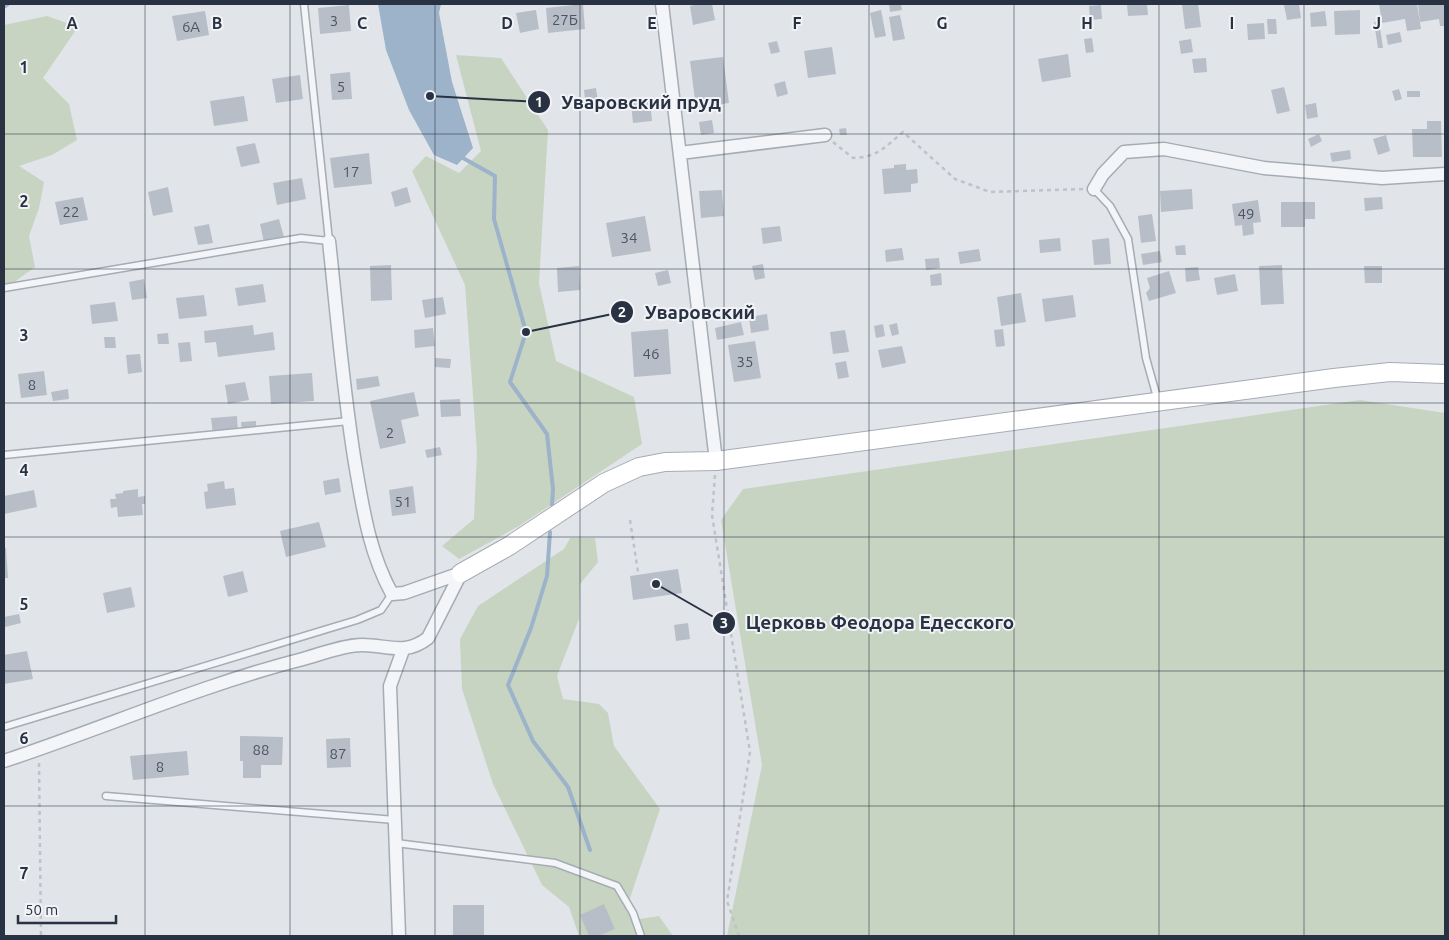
<svg xmlns="http://www.w3.org/2000/svg" width="1449" height="940" font-family="Ubuntu,sans-serif">
<style>
.green{fill:#c7d4c2}
.water{fill:#9cb3ca}
.lines{fill:none;stroke-linecap:round;stroke-linejoin:round}
.stream{stroke:#9cb3ca;stroke-width:4}
.building{fill:#b8bec7}
.lane-casing{stroke:#a6acb4;stroke-width:9}
.street-casing{stroke:#a6acb4;stroke-width:15}
.secondary-casing{stroke:#a6acb4;stroke-width:20}
.path{stroke:#bfc2c9;stroke-width:2.5;stroke-dasharray:4 4;stroke-linecap:butt}
.lane{stroke:#f4f5f8;stroke-width:6}
.street{stroke:#f4f5f8;stroke-width:12}
.secondary{stroke:#fff;stroke-width:18}
.grid{fill:none;stroke:#293242;stroke-width:1;stroke-opacity:0.55}
.labels{text-anchor:middle;dominant-baseline:central;stroke-width:4;stroke-linejoin:round;paint-order:stroke}
.number-label{font-size:15px;fill:#4d5563}
.grid-label{font-size:16px;text-anchor:middle;font-weight:bold;fill:#293242;stroke:#f1f3f7;stroke-width:4;stroke-linejoin:round;paint-order:stroke}
.leader{fill:none;stroke:#293242;stroke-width:2}
.callout-dot{fill:#293242;stroke:#f1f3f7;stroke-width:2}
.mark-label{font-size:15px;text-anchor:middle;font-weight:bold;fill:#fff}
.callout-label{font-size:19px;text-anchor:middle;font-weight:bold;fill:#293242;stroke:#f1f3f7;stroke-width:4;stroke-linejoin:round;paint-order:stroke}
</style>
<rect width="100%" height="100%" fill="#e1e5ea"/>
<path class="green" d="M47,16L78,27L43,78L69,104L77,140L52,155L19,166L44,182L39,208L29,236L35,267L6,288L4,286V25Z
M456,55L501,58L548,130L539,283L556,361L634,397L642,444L519,526L459,559L442,546L474,519L477,452L465,285L412,171L426,156L459,173L481,151Z
M1360,400L1445,413V936H727L762,765L721,520L743,489Z
M570,538H595L598,562L580,584L579,619L557,676L563,699L599,704L608,713L614,746L660,809L626,910L633,920L659,916L673,936H579L569,907L542,885L493,784L462,689L460,639L478,606L564,549Z"/>
<path class="water" d="M378,4H441L439,13L452,82L473,148L457,165L434,155L409,110L386,50Z"/>
<g class="lines">
<path class="stream" d="M4,7L8,4
M463,158L495,176L494,219L526,332L510,382L547,434L553,489L552,505
M550,532L547,576L531,628L508,685L533,741L568,787L590,850"/>
</g>
<path class="building" d="M583,4L585,29L548,33L546,8Z
M698,4H712L715,20L693,25L690,6Z
M889,4H901L902,10L890,12Z
M1127,4H1147L1148,15L1128,16Z
M1182,4H1198L1201,27L1185,29Z
M1299,4L1301,18L1287,20L1284,5Z
M1379,4H1417L1421,29L1407,31L1405,19L1382,23Z
M1418,4H1445V26H1440L1439,19L1420,22Z
M349,5L351,31L320,34L318,8Z
M1101,5L1102,19L1090,20L1089,6Z
M536,10L539,29L520,33L516,13Z
M881,10L886,36L875,38L870,13Z
M1360,10V34L1335,35L1334,11Z
M205,11L209,35L177,41L172,16Z
M1325,11L1327,26L1311,27L1310,13Z
M900,15L905,39L893,41L889,17Z
M1267,19H1276L1277,34H1268Z
M1379,21L1383,48H1378L1374,22Z
M1264,23L1265,39L1248,40L1247,24Z
M1400,32L1402,42L1388,45L1386,35Z
M1092,38L1094,52L1086,53L1084,39Z
M1191,39L1193,52L1181,54L1179,41Z
M777,41L780,52L771,54L768,43Z
M832,47L836,74L808,78L804,51Z
M1068,54L1071,77L1042,82L1038,59Z
M723,57L729,103L696,108L690,61Z
M1206,58L1207,72L1194,73L1192,59Z
M350,72L352,99L332,100L330,74Z
M300,75L303,99L276,103L272,79Z
M785,81L788,94L777,97L774,84Z
M1284,87L1290,111L1277,114L1271,90Z
M596,88L599,108L586,109L584,90Z
M1399,89L1402,99L1395,101L1392,91Z
M1407,91H1420V97H1407Z
M244,96L248,121L214,126L210,101Z
M650,100L652,121L633,123L631,103Z
M1316,103L1318,117L1307,119L1305,105Z
M712,120L714,133L701,135L699,122Z
M1427,121H1441L1442,157H1413L1412,129H1427Z
M846,128L847,135H840L839,129Z
M1319,134L1322,141L1311,147L1308,139Z
M1386,135L1390,151L1378,155L1373,139Z
M255,143L260,163L241,167L236,147Z
M1350,150L1351,159L1332,162L1330,153Z
M369,153L372,184L334,188L330,158Z
M906,164V170L917,169L918,183L911,184V192L884,194L882,169L894,168V165Z
M302,178L306,199L277,205L273,183Z
M168,187L173,212L153,216L148,192Z
M407,187L411,202L395,207L391,192Z
M1192,189L1193,209L1161,212L1160,191Z
M722,190L724,216L701,218L699,191Z
M83,197L88,220L60,225L55,202Z
M1382,197L1383,209L1365,211L1364,198Z
M1258,200L1261,222L1253,223L1254,234L1243,236L1242,225L1235,226L1232,204Z
M1281,202H1315V219H1305V227H1281Z
M1152,214L1156,241L1141,243L1138,216Z
M645,216L651,251L612,257L606,223Z
M279,219L284,237L264,242L260,224Z
M209,224L213,243L198,245L194,227Z
M780,226L782,241L763,244L761,228Z
M1060,238L1061,251L1040,253L1039,240Z
M1109,238L1111,264L1094,265L1092,240Z
M1185,245L1186,255H1176L1175,246Z
M902,248L904,260L886,262L885,250Z
M979,249L981,261L960,264L958,252Z
M1160,251L1162,262L1143,265L1141,254Z
M939,258L940,268L926,270L925,259Z
M763,264L765,278L755,280L752,266Z
M391,265L392,300L371,301L370,266Z
M1282,265L1284,304L1261,305L1259,266Z
M579,266L580,290L558,292L557,268Z
M1364,266H1382V283H1365Z
M1198,267L1200,280L1186,282L1185,268Z
M668,270L671,283L658,286L655,273Z
M1169,271L1176,293L1149,301L1146,293L1150,288L1147,278Z
M941,273L942,285L931,286L930,275Z
M1235,274L1238,291L1217,295L1214,278Z
M144,279L147,298L132,300L129,282Z
M263,284L266,302L238,306L235,288Z
M1021,293L1026,322L1001,326L997,297Z
M204,295L207,316L179,319L176,298Z
M1073,295L1076,317L1045,322L1042,299Z
M443,297L446,314L425,318L422,300Z
M115,302L118,321L92,324L90,305Z
M767,314L769,330L751,333L749,317Z
M741,322L744,335L717,340L715,328Z
M897,323L899,334L892,336L889,325Z
M883,324L885,336L876,338L874,326Z
M253,325L254,335L273,332L275,350L218,357L216,342L205,343L204,331Z
M433,328L435,346L415,348L414,330Z
M668,329L671,374L634,377L631,332Z
M1003,329L1005,346L996,347L994,330Z
M845,330L849,352L833,354L830,332Z
M168,333L169,344H158L157,334Z
M104,337H115L116,348H105Z
M755,341L761,378L734,382L728,345Z
M190,342L192,361L180,362L178,343Z
M902,346L906,363L882,368L878,350Z
M140,354L142,372L128,374L126,355Z
M435,358L451,359L450,368L435,367Z
M846,361L849,377L838,379L835,363Z
M44,371L47,395L21,398L18,374Z
M312,373L314,401L271,404L269,376Z
M378,376L380,386L357,390L356,379Z
M245,382L249,400L228,404L225,385Z
M68,389L69,399L53,401L51,392Z
M414,392L419,416L401,420L406,443L380,449L370,401Z
M460,399L461,416L441,417L440,400Z
M237,416L238,434L213,435L211,418Z
M256,421V431L242,432L241,422Z
M440,447L442,455L427,458L425,450Z
M339,478L341,492L325,495L323,481Z
M224,481L225,489L234,488L236,505L206,509L204,492L208,491L207,484Z
M413,486L416,513L392,516L389,490Z
M138,489V497L145,496V504H142L143,515L118,517L117,507L111,508L110,499H116L115,494L123,493V491Z
M34,490L37,507L4,514V496Z
M319,522L326,547L286,557L280,531Z
M4,548H6L8,578H4Z
M678,569L682,593L633,600L630,576Z
M243,571L248,592L228,597L223,576Z
M131,587L135,607L107,613L103,593Z
M19,614L21,623L5,627L4,617Z
M688,623L690,639L676,641L674,625Z
M27,651L33,679L4,684V655Z
M240,736L283,737L282,765H261V778H243V761H240Z
M350,738L351,767L327,768L326,739Z
M187,751L189,775L133,780L130,756Z
M604,904L615,929L598,936H589L580,915Z
M453,905H484V936H453Z"/>
<g class="lines">
<g class="lane-casing">
<path id="lane" d="M1094,189L1110,206L1128,239L1146,358L1158,401
M4,288L301,238L329,241L304,4
M4,455L349,421
M4,727L357,620L381,610L392,594
M106,796L395,820
M396,843L555,863L617,886L633,913L641,936"/>
</g>
<g class="street-casing">
<path id="street" d="M662,4L716,461
M680,153L825,135
M1094,189L1103,174L1124,152L1164,149L1264,168L1382,178L1445,174
M329,241C337,315 343,390 355,463C363,509 369,552 392,594L404,593L461,573
M4,761C104,728 201,685 303,659C321,654 344,645 362,645C388,645 405,656 428,638L461,573
M399,936L390,686L403,650"/>
</g>
<g class="secondary-casing">
<path id="secondary" d="M461,573L509,546L604,483L639,467L665,462L716,461L1334,378L1390,372L1445,374"/>
</g>
<path class="path" d="M833,142L853,158C878,157 885,147 903,132L955,179L990,192L1083,189
M715,475L712,515L750,752L727,901L739,936
M630,520L638,572
M39,763L41,936"/>
<use href="#lane" class="lane"/>
<use href="#street" class="street"/>
<use href="#secondary" class="secondary"/>
</g>
<path class="grid" d="M145,4V936M290,4V936M435,4V936M580,4V936M724,4V936M869,4V936M1014,4V936M1159,4V936M1304,4V936M4,134H1445M4,269H1445M4,403H1445M4,537H1445M4,671H1445M4,806H1445"/>
<g class="labels">
<g class="number-label">
<text x="565" y="19">27Б</text>
<text x="334" y="20">3</text>
<text x="191" y="26">6А</text>
<text x="341" y="86">5</text>
<text x="351" y="171">17</text>
<text x="71" y="211">22</text>
<text x="1246" y="213">49</text>
<text x="629" y="237">34</text>
<text x="651" y="353">46</text>
<text x="745" y="361">35</text>
<text x="32" y="384">8</text>
<text x="390" y="432">2</text>
<text x="403" y="501">51</text>
<text x="261" y="749">88</text>
<text x="338" y="753">87</text>
<text x="160" y="766">8</text>
</g>
</g>
<g class="grid-label">
<text x="72" y="29">A</text>
<text x="217" y="29">B</text>
<text x="362" y="29">C</text>
<text x="507" y="29">D</text>
<text x="652" y="29">E</text>
<text x="797" y="29">F</text>
<text x="942" y="29">G</text>
<text x="1087" y="29">H</text>
<text x="1232" y="29">I</text>
<text x="1377" y="29">J</text>
<text x="24" y="73">1</text>
<text x="24" y="207">2</text>
<text x="24" y="341">3</text>
<text x="24" y="476">4</text>
<text x="24" y="610">5</text>
<text x="24" y="744">6</text>
<text x="24" y="879">7</text>
</g>
<path class="leader" d="M430 96L539 102M526 332L622 312M656 584L724 623"/>
<g class="callout-dot">
<circle cx="430" cy="96" r="5"/>
<circle cx="526" cy="332" r="5"/>
<circle cx="656" cy="584" r="5"/>
<circle cx="539" cy="102" r="12"/>
<circle cx="622" cy="312" r="12"/>
<circle cx="724" cy="623" r="12"/>
</g>
<g class="mark-label">
<text x="539" y="107">1</text>
<text x="622" y="317">2</text>
<text x="724" y="628">3</text>
</g>
<g class="callout-label">
<text x="641" y="109">Уваровский пруд</text>
<text x="700" y="319">Уваровский</text>
<text x="880" y="629">Церковь Феодора Едесского</text>
</g>
<rect width="1449" height="940" fill="none" stroke="#293242" stroke-width="10"/>
<path d="M18 915v8h98v-8" fill="none" stroke="#293242" stroke-width="2.5"/>
<text x="25" y="915" font-size="15" fill="#293242" stroke="#f1f3f7" stroke-width="4" paint-order="stroke">50 m</text>
</svg>
